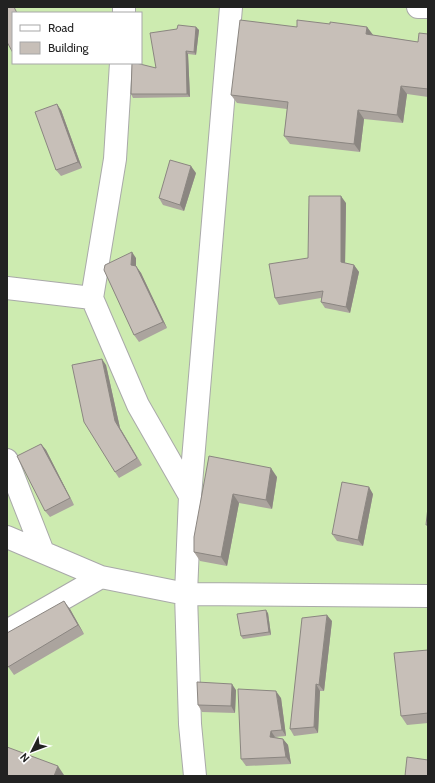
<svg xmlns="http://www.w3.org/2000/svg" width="435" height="783" font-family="Cabin,sans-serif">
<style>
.grass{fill:#cdebb0;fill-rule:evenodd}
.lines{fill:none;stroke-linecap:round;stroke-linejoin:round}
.minor-casing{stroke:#a9a9a9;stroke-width:24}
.minor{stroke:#fff;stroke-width:22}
.wall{fill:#aba49e}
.shaded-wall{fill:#8b8681}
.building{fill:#c7bfb8;stroke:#8b8681}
</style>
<rect width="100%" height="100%" fill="#f2efe9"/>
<path class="grass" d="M7,7H428V776H7ZM13,13H141V63H13Z"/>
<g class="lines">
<g class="minor-casing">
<path id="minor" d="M418,7H428
M124,13V7
M121,63L115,159L92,298L138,405L190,496
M7,288L92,298
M7,460L43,552
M7,537L101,577
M7,631L101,577L186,594L428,596
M195,776L190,724L186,594L190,496L231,7"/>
</g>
<use href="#minor" class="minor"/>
</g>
<path class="wall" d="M330,24L367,27L373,35L418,42L428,34V97L407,94L403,123L364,119L360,152L290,144L284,136L287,109L237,103L231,95L297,27Z
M196,27L199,30L196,55L188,54L190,97L133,98L131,94Z
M61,110L82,168L61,176L56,170Z
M196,173L184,211L163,205L159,198Z
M346,203L345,263L354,265L359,272L350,313L325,308L321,302V298L279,305L275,298L308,258Z
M136,258V266L141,273L167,328L139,342L134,335L104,270Z
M106,365L120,428L142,465L119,478L115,472Z
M41,444L46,450L74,505L50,517L45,511Z
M209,456L277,477L272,509L239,503L227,566L200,561L194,552Z
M373,494L363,546L337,541L332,534Z
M70,609L84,634L14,675L7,665Z
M268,613L271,635L243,639L241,636Z
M332,621L324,691H320L318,733L294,736L290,729Z
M428,650V723L407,725L401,716Z
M236,690L235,713L202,712L198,705Z
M281,698L286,736L275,737L283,739L288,745L291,764L246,766L241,759Z"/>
<path class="shaded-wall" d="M196,27L199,30L196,55L194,52Z
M367,27L373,35L366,34Z
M186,51L188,54L190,97L187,94Z
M401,86L407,94L403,123L397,115Z
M57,104L61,110L82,168L78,162Z
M358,110L364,119L360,152L354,144Z
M191,166L196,173L184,211L180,205Z
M341,196L346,203L345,268L341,262Z
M132,252L136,258V272L131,265Z
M354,265L359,272L350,313L346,307Z
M136,266L141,273L167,328L163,322Z
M102,359L106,365L120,428L142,465L115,421Z
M41,444L46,450L74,505L70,498Z
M271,468L277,477L272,509L266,500Z
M369,487L373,494L363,546L358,540Z
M233,494L239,503L227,566L221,557Z
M64,601L70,609L84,634L78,625Z
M266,610L268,613L271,635L269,632Z
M327,615L332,621L324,691L319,685Z
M232,684L236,690L235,713L231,706Z
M316,684L320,691L318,733L314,727Z
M276,691L281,698L286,736L282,730Z
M271,731L275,737H270Z
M283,739L288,745L291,764L286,757Z
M58,766L64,775L63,776H54Z"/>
<path class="building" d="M7,7H14L17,13H13V53L7,42Z
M240,20L297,27V20L330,24V22L367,27L366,34L418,42L419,33L428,34V89L401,86L397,115L358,110L354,144L284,136L288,102L231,95Z
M178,25L196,27L194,52L186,51L187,94H131L132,63H136L156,68L150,33L177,29Z
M57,104L78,162L56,170L35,112Z
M170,160L191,166L180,205L159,198Z
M309,196H341V262L354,265L346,307L321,302L323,291L275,298L269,264L308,258Z
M132,252L131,265L136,266L163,322L134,335L104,270L105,265Z
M102,359L115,421L137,458L115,472L84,422L72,365Z
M41,444L70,498L45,511L17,456Z
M209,456L271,468L266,500L233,494L221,557L194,552V537Z
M342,482L369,487L358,540L332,534Z
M428,507V525H426Z
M64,601L78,625L8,667L7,665V633Z
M266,610L269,632L241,636L237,614Z
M327,615L319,685L316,684L314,727L290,729L302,618Z
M428,650V713L401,716L394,653Z
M197,682L232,684L231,706L198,705Z
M238,689L276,691L282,730L271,731L270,737L283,739L286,757L241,759Z
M7,747L58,766L54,776H7Z
M407,757L428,760V776H405Z"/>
<rect width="435" height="783" fill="none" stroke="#222222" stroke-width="16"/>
<rect x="12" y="12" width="130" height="52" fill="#ffffff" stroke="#a7a7a7"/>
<rect x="20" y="25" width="20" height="6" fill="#ffffff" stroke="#a7a7a7"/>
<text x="48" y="32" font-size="12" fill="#222222">Road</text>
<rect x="20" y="42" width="20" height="12" fill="#c7bfb8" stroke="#a7a7a7"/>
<text x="48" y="52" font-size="12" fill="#222222">Building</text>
<g transform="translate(32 751) rotate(228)" stroke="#ffffff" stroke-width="3" paint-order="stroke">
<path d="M0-3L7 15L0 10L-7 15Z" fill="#222222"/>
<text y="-6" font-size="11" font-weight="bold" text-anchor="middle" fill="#222222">N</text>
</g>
</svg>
